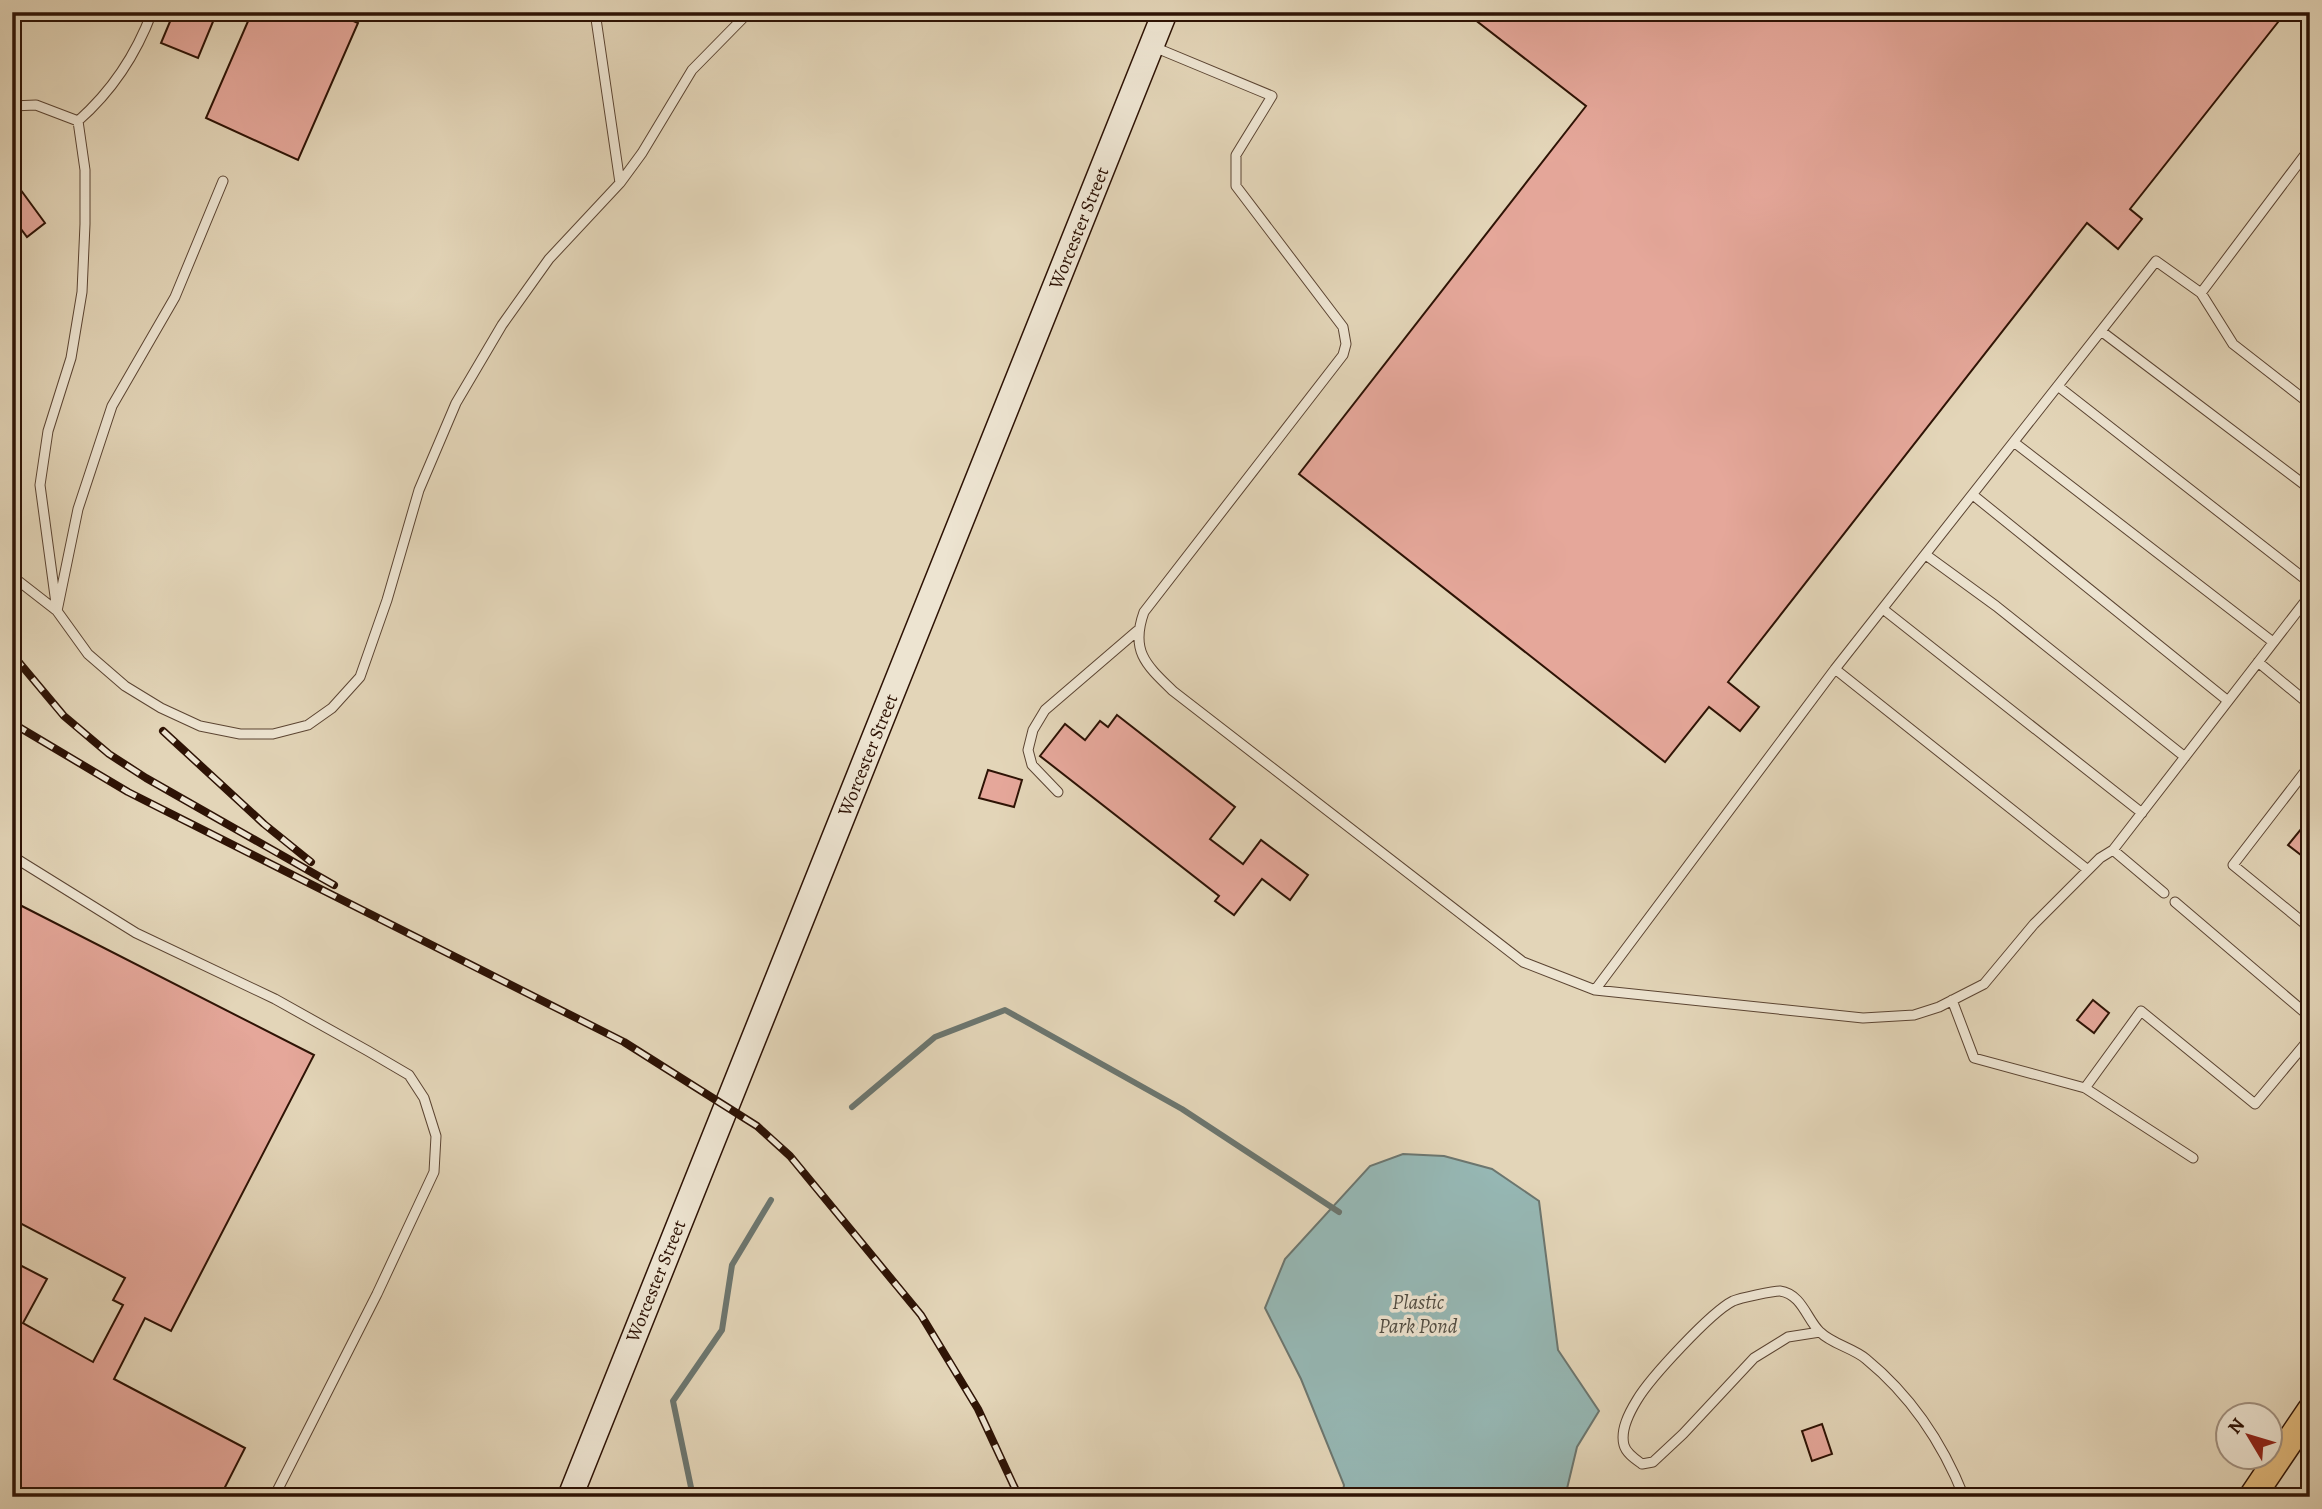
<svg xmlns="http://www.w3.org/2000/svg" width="2322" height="1509" font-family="Alegreya,serif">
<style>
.water{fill:#96b8b5;stroke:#6c766f;stroke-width:2}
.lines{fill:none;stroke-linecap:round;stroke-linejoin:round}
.stream{stroke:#6c766f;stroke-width:6}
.building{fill:#e5a79a;stroke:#2e1305;stroke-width:2}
.service-casing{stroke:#5b4432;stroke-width:11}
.secondary-casing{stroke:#2e1305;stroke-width:27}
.primary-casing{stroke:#2e1305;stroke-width:29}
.service{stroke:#ede4d1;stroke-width:9}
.secondary{stroke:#ede4d1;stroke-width:24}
.primary{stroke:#e2ba7c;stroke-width:26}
.rail-casing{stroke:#2e1305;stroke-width:8}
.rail{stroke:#ede4d1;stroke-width:5;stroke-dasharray:16;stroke-linecap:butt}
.labels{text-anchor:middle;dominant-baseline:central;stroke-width:7;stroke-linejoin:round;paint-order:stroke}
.street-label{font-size:19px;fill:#2e1305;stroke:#ede4d1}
.water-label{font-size:21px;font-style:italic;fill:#524d43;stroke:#ede4d1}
</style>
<rect width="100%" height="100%" fill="#e3d5b8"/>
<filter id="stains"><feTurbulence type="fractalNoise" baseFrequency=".00286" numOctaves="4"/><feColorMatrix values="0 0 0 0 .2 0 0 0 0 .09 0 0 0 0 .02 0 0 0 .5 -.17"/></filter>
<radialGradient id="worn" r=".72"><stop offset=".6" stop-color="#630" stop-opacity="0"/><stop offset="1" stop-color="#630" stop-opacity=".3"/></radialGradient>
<path class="water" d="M1403,1154L1444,1156L1492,1169L1539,1201L1558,1350L1599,1411L1577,1447L1565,1497H1342L1344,1485L1301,1379L1265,1308L1285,1259L1370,1166Z"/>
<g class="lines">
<path class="stream" d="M852,1107L935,1037L1005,1010L1182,1109L1339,1212
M693,1497L673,1401L722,1330L732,1265L771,1200"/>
</g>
<path class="building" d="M174,12H217L198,58L161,43Z
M252,12H333L358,23L298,160L206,118Z
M1465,12H2286L2130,209L2142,219L2118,249L2087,223L1728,682L1759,707L1740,731L1709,707L1665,762L1299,474L1586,106Z
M12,178L45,223L27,237L12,217Z
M1117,715L1235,807L1210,839L1243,864L1261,840L1308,875L1290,900L1262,879L1234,915L1215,901L1219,896L1040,756L1065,724L1085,740L1100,721L1108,727Z
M988,770L1022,780L1014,807L979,798Z
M2310,818V862L2288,845Z
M12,901L314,1055L171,1331L145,1318L114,1379L245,1448L220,1497H12V1261L47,1279L23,1323L93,1362L123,1305L113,1300L125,1278L12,1219Z
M2093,1000L2109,1013L2094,1033L2077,1020Z
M1822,1424L1832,1454L1812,1461L1802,1431Z"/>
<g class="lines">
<g class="service-casing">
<path id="service" d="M1154,47L1272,96L1236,155V186L1343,327L1346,344L1343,355L1144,612C1130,651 1146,665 1173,691L1523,962L1595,990L1863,1018L1914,1015L1939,1007L1984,984L2034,924L2100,858L2113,850L2164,893
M12,106L36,105L78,121
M223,181L175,297L112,406L78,509L57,611L88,654L125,686L161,708L200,726L240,734H273L308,725L332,708L360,677L387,600L419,490L456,403L502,325L549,259L620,183L595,12
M620,183L642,153L692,70L749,12
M2201,293L2233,344L2310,404
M2101,331L2310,489
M2059,387L2310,583
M2015,443L2273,642
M1973,495L2228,701
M1926,555L1996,606L2185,757
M12,576L57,611L40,485L48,431L71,358L82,292L85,224V170L78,121C112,91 136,55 152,12
M1883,609L2142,813
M2258,662L2310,705
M2310,765L2233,865L2310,928
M1058,792L1032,765L1028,750L1033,730L1045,710L1137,631
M2113,850L2310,595
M12,856L136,933L275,999L368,1051L409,1075L424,1098L436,1136L434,1172L377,1294L274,1497
M2088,870L1835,669L2156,261L2201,293L2310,148
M2175,902L2310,1017
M1595,990L1835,669
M1952,1000L1974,1058L2085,1088L2193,1158
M2085,1088L2141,1011L2255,1104L2310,1038
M1820,1332L1788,1337L1754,1358L1683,1434L1653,1462L1642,1464C1635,1459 1626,1453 1624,1445C1620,1430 1629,1413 1637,1400C1650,1378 1711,1312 1733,1301C1740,1298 1773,1291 1780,1291C1802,1294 1807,1320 1820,1332C1832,1344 1853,1348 1866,1359C1910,1395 1943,1444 1964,1497"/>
</g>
<g class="secondary-casing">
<path id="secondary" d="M570,1497L1165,12"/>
</g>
<g class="primary-casing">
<path id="primary" d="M2252,1497L2310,1411"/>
</g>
<use href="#service" class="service"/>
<use href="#secondary" class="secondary"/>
<use href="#primary" class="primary"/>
<g class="rail-casing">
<path id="rail" d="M12,654L64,716L109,754L146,778L334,885
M12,723L128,792L624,1042L757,1126L790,1156L921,1315L978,1409L1019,1497
M163,731L264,824L311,862"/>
</g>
<use href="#rail" class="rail"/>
</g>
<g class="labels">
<g class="street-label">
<text transform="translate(1079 228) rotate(-68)">Worcester Street</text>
<text transform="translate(868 755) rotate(-68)">Worcester Street</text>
<text transform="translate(656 1281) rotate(-68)">Worcester Street</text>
</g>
<g class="water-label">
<text x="1418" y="1302">Plastic<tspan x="1418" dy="24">Park Pond</tspan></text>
</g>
</g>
<rect width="2322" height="1509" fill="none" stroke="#e3d5b8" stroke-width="42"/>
<rect x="14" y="14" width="2294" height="1481" fill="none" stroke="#2e1305" stroke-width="3.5"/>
<rect x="21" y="21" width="2280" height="1467" fill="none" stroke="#2e1305" stroke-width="2"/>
<g transform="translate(2249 1436) rotate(308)"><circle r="33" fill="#ede4d1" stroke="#a1907f" stroke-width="2"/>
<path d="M0-5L12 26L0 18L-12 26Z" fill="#8f2418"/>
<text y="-10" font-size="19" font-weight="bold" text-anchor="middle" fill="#2e1305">N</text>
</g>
<rect width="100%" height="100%" filter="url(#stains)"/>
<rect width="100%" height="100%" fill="url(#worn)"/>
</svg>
